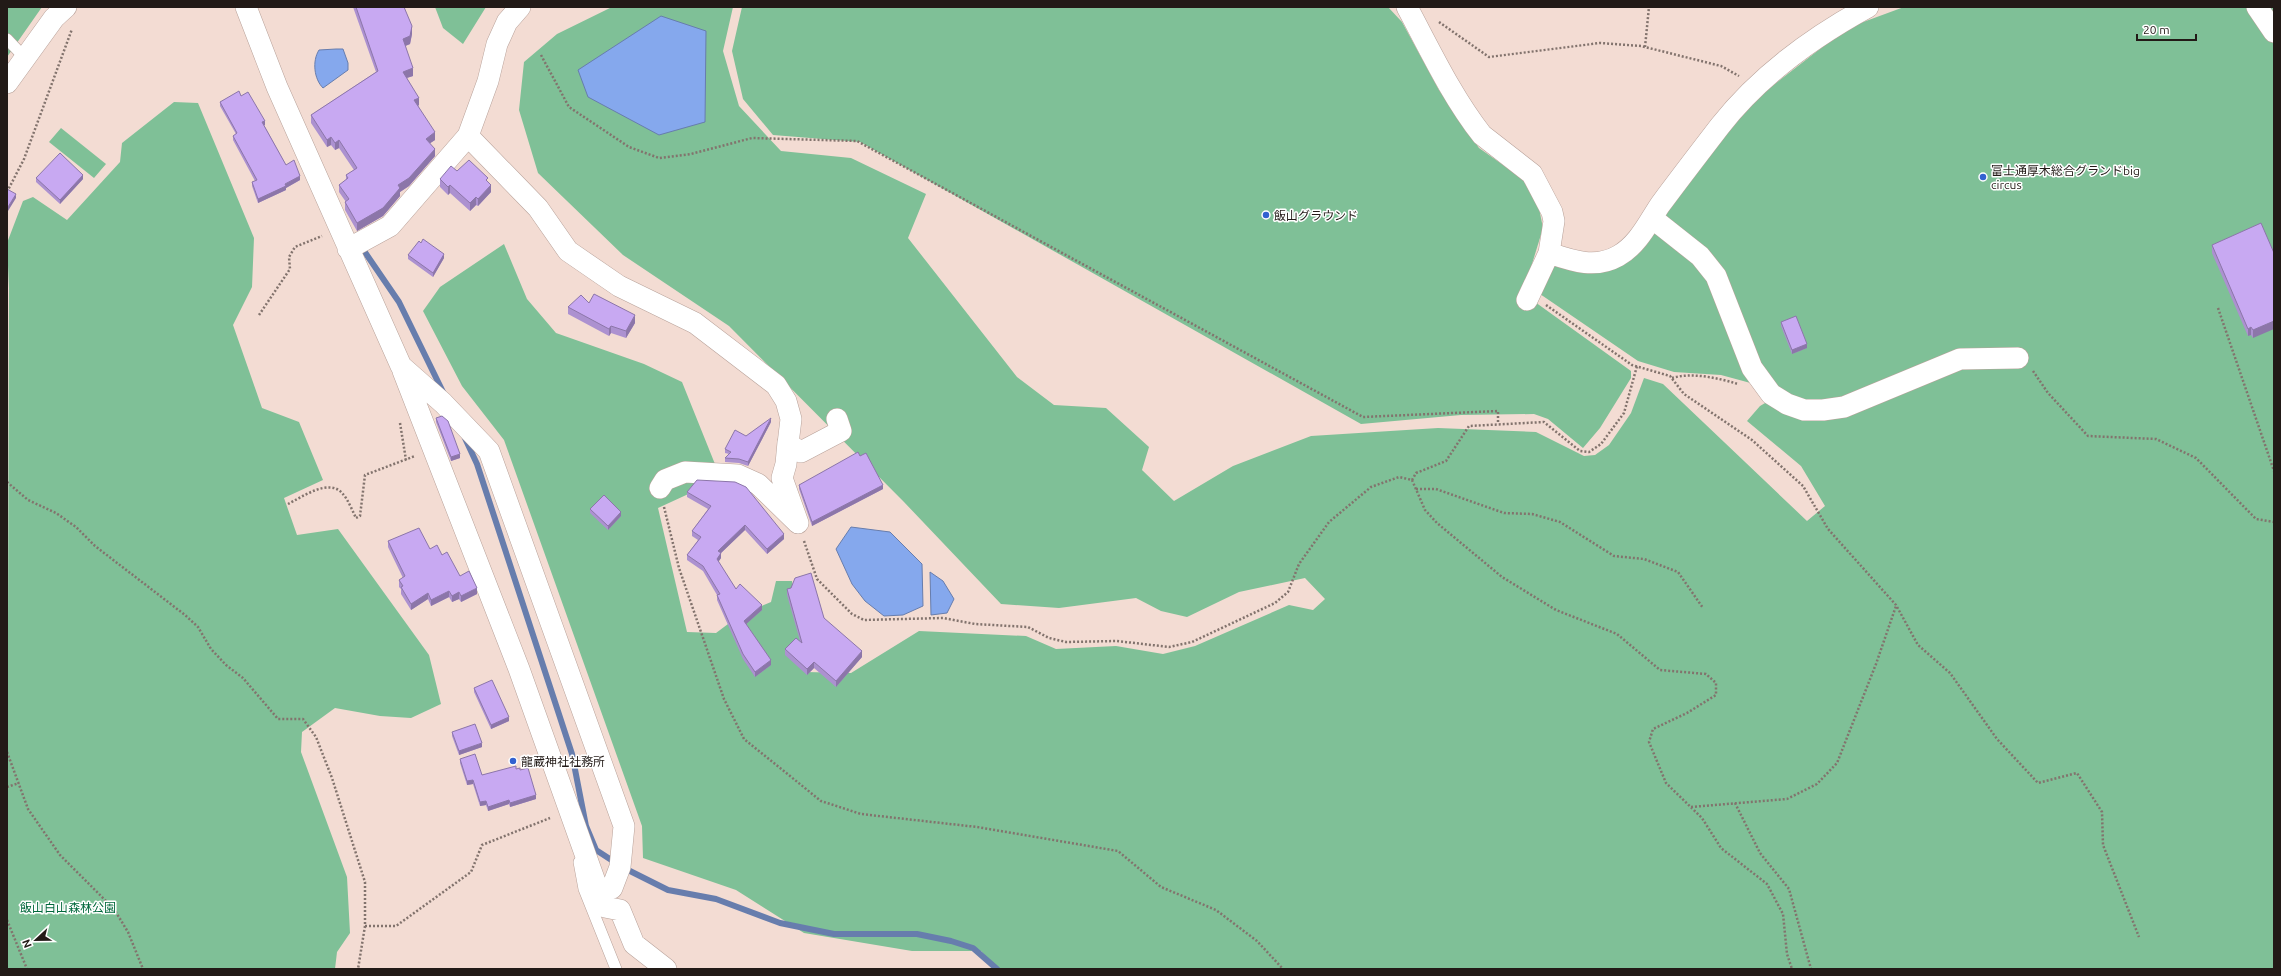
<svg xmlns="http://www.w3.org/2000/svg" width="2281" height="976" font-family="Ubuntu,'Noto Sans JP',sans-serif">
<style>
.green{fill:#7fc097}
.water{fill:#85a8ed;stroke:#677dad}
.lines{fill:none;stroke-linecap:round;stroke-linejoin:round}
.stream{stroke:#677dad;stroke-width:6}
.lane-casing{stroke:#b8a29a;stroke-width:12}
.street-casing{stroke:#b8a29a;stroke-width:22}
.path{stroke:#82736d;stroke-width:2.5;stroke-dasharray:2 2;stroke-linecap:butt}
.lane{stroke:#fff;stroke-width:11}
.street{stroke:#fff;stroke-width:21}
.wall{fill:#ac91d0}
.shaded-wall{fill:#8c76a9}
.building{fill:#c8a9f2;stroke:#8c76a9}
.poi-dot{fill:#3261d0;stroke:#fff;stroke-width:1.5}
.labels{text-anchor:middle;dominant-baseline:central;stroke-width:3;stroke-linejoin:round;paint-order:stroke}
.poi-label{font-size:12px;fill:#221a17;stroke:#fff;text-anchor:start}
.park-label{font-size:12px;fill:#01683b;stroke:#fff}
</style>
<rect width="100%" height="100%" fill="#f3dcd3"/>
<path class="green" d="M7,7H42L7,57Z
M435,7H486L463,44L443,28Z
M612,7H733L723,51L739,106L781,151L851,158L926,194L908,238L1017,377L1054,405L1106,408L1149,447L1142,470L1174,501L1233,466L1311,436L1438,428L1536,432L1584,456L1595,455L1609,445L1631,413L1644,378L1663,384L1807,521L1825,506L1801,466L1747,421L1760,406L1784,392L1721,375L1674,372L1638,361L1540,294L1555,262L1596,271L1744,108L1847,28L1904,7H2274V969H997L981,951H912L804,933L736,890L643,858L642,826L504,440L462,386L423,311L440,287L504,244L527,299L556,333L644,364L682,382L721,479L658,508L687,632L716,633L740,615L771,602L776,581H792L805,672L851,673L919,631L1026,636L1056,649L1116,646L1163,654L1195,646L1289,605L1313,610L1325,599L1305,578L1239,592L1187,617L1161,611L1136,598L1059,608L1001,604L904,502L729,326L623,255L538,173L519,110L524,62L557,34Z
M742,7H1388L1402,22L1439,90L1479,148L1523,179L1538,203L1543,228L1521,300L1535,302L1631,371V378L1600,428L1583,448L1548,419L1534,414L1461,415L1361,424L860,142L773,135L743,99L732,51Z
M174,102L198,103L254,238L252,287L233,325L262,408L299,422L323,480L284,498L297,535L338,529L429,655L441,704L411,718L380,716L335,708L302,732L301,752L347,877L350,933L337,952L335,969H7L9,288L7,243L23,201L33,197L67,220L120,162L122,143Z
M61,128L106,164L94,178L49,142Z"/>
<path class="water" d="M661,16L706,31L705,122L659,135L588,97L578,70Z
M336,49H343L348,63V70L323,88C314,79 312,61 319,50Z
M851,527L890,532L922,564L923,606L903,615L884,616L865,601L852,584L836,549Z
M930,572L943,581L954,599L947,613L931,615Z"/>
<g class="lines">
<path class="stream" d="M360,245L399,302L444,394
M464,436L477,464L572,754L586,826L596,850L616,863
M624,868L668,890L716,899L780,923L834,934H917L951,941L973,948L997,969"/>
<g class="lane-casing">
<path id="lane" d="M7,39L25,58
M579,862L584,889L616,969"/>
</g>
<g class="street-casing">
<path id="street" d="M246,7L277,87L401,366L443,403L489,451L624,826L620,867L612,888L598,890
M1407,7C1430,50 1452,97 1482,135L1532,174L1552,212L1554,221L1549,253L1527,300
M2257,7L2274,32
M7,83L54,18L66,7
M468,136L538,208L568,251L619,286L695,323L776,385L786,401L791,419L788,444L801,452L841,431L837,419
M1652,218L1700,256L1716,276L1752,368L1771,394L1787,404L1804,410H1823L1844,407L1960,359L2018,358
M348,249L390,226L468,136L488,81L497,44L507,22L520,7
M1549,253C1573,261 1595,269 1618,256C1638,245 1648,223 1660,205C1680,178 1700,152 1720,126C1760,75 1811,38 1868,7
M403,371L519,669L598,890L605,907L620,910L634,944L666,969
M660,488L665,480L685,472L738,475L758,484L798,523L782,478L786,464L788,442"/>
</g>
<path class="path" d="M1439,22L1489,57L1600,43L1641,46L1721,66L1739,76
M1645,47L1649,7
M541,55L569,107L629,147L659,158L691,154L752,138L857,141L1363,417L1498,411V424
M7,192L24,159L72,29
M1546,305L1632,365L1670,376L1684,394L1752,440L1803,486L1828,529L1896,605L1918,645L1950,673L1997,739L2038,783L2077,773L2102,812L2103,845L2139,937
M2218,308L2274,471
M259,315L290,269L289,257L295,247L322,236
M2033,371L2048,393L2088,436L2156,439L2196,458L2256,519L2274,522
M1672,378C1692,372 1718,378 1738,384
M400,423L406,460
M1412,480L1416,473L1446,461L1469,426L1544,422L1580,451L1589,452L1601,444L1624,413L1637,366
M7,482L28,500L56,513L76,527L95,546L185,615L198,627L211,649L226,665L243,678L278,719H303L316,737L332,778L365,882V926L358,969
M1416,489H1436L1504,513L1532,514L1560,522L1614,556L1644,559L1678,572L1703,608
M288,504C302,497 329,478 342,493C348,499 352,510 356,518L360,516L365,475L415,456
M664,507L679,568L724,699L744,739L821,801L861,814L977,827L1118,851L1161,887L1216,910L1257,941L1283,969
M804,541L817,579L852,614L864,620L943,618L975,624L1028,627L1049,638L1066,642L1117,641L1169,647L1192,642L1275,603L1288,592L1299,564L1329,522L1371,487L1399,477L1412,480L1425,510L1437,523L1502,577L1556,610L1617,634L1660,670L1706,674L1716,683V695L1687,713L1653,729L1649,742L1666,783L1702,818L1721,848L1767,884L1783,914L1787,954L1792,969
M7,752L28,809L60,855L114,909L128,932L143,969
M7,787L19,783
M1735,803L1760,853L1789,889L1811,969
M1691,807L1787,799L1817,784L1837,763L1876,664L1896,606
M7,920L27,969
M365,926H396L471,872L482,845L550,818"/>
<use href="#lane" class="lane"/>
<use href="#street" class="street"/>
</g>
<path class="wall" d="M353,7H405H404L412,34L410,44L405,46L413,76L407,78L419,105L418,106L435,140L430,143L435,156L409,186L400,192V196L383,216L357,231L345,210V202H346L339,192V185L346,180V175L354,170L339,148L335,150L331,145L327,147L311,123V115L376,72Z
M241,96L265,125H264L286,165L300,180L286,188V190L258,203L252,186V182L255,181L233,140V136L236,134L220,106V102Z
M457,171L488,182L491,192L478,206L476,205L470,211L450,193L448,195L440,187V179Z
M36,178L83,179L60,204L36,182Z
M2212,245L2274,253L2253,338L2251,335L2248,336L2212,253Z
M408,255L444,258L433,277L408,259Z
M589,303L635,323L626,338L611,333L609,336L568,314V307Z
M1781,322L1807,348L1792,354L1781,326Z
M436,418L460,458L451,461L436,422Z
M771,422L748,466L739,463L725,462V458L729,454L725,453V449Z
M860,456L883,489L812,526L799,489V485Z
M687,492L784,539L767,554L745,530L721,553V558L718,562L736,589L762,610L746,624L771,665L755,677L743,659L717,600V595L703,571L687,560V555L698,540L692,536V531L708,509L687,497Z
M590,509L621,516L608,530L590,513Z
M388,541L430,549L442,555L460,576L477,594L461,602L459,599L452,602L449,597L431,606L428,599L411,610L401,594V589L399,587V580L403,578L388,547Z
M787,589L824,618L862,657L836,687L814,668L807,675L785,655V649L800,641L787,595Z
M474,688L509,721L491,729L474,692Z
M452,732L482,747L459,755L452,736Z
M460,759L482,775L516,769L520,770L536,799L510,807L509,804L488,811L486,805L480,806L473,784L467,785L460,763Z"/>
<path class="shaded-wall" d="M412,26V34L410,44L403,47V39Z
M413,68V76L403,79V72Z
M419,98V105L414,108V100Z
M265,121V125L262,126V122Z
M435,132V140L426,146V139Z
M331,137V145L327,147V140Z
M339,140V148L335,150V143Z
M435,149V156L409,186L400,192V196L383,216L357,231V223L398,185Z
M83,175V179L60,204V200Z
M300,176V180L286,188V190L258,203V199Z
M450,185V193L448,195V187Z
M491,185V192L478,206V199Z
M16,194V198L8,211V207Z
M476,197V205L470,211V203Z
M444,254V258L433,277V273Z
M635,315V323L626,338V331Z
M2274,321V329L2253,338V330Z
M611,326V333L609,336V329Z
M2251,327V335L2248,336V329Z
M1807,344V348L1792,354V350Z
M771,418V422L748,466V462Z
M460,454V458L451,461V457Z
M883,485V489L812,526V522Z
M621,512V516L608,530V526Z
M745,525V530L721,553V558L717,564V559L718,551Z
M784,534V539L767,554V549Z
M477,588V594L461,602V596Z
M449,591V597L431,606V600Z
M459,592V599L452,602V596Z
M428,593V599L411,610V604Z
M762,605V610L744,626V621Z
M862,651V657L836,687V681Z
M771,660V665L755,677V672Z
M814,662V668L807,675V669Z
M509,717V721L491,729V725Z
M482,743V747L459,755V751Z
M473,780V784L467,785V781Z
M536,795V799L510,807V803Z
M509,800V804L488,811V807Z
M486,801V805L480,806V802Z"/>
<path class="building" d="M356,7H404L412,26L410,36L403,39L413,68L403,72L419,98L414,100L435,132L426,139L435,149L409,178L398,185L400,188L383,208L357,223L345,202L349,199L339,185L348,178L346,175L357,168L339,140L335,143L331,137L327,140L311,115L378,71Z
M239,91L241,96L248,92L265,121L262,122L286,165L294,160L300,176L285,184L286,186L258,199L252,182L257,180L233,136L237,133L220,102Z
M60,153L83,175L60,200L36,178Z
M469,160L488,178L486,180L491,185L478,199L476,197L470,203L450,185L448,187L440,179L451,166L457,171Z
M7,189L16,194L8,207L7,206Z
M2261,223L2274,253V321L2253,330L2251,327L2248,329L2212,245Z
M423,239L444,254L433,273L408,255L419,241L421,243Z
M594,294L635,315L626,331L611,326L609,329L568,307L581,295L589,303Z
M1796,316L1807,344L1792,350L1781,322Z
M442,416L448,421L460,454L451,457L436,418Z
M771,418L748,462L739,459L725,458L731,452L725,449L735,430L746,436Z
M858,452L860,456L866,453L883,485L812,522L799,485Z
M697,480L735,482L746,487L784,534L767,549L745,525L718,551L721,553L717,559L736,589L740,584L762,605L744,621L771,660L755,672L743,654L717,595L720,594L703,566L687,555L701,537L692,531L711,506L687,492Z
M604,495L621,512L608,526L590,509Z
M419,528L430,549L437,545L442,555L447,552L460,576L469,571L477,588L461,596L459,592L452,596L449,591L431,600L428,593L411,604L401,587L403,586L399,580L405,576L388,541Z
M811,573L824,618L862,651L836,681L814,662L807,669L785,649L796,638L802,643L787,589L791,588L795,578Z
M492,680L509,717L491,725L474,688Z
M475,724L482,743L459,751L452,732Z
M475,754L482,775L516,766V769L520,768V770L528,768L536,795L510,803L509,800L488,807L486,801L480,802L473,780L467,781L460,759Z"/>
<g class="poi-dot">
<circle cx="1983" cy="177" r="4"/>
<circle cx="1266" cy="215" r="4"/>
<circle cx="513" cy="761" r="4"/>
</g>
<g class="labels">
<g class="poi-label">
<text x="1991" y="170">富士通厚木総合グランドbig<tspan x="1991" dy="14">circus</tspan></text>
<text x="1274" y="215">飯山グラウンド</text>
<text x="521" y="761">龍蔵神社社務所</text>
</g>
<g class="park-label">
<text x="68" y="907">飯山白山森林公園</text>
</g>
</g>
<rect width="2281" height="976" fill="none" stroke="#221a17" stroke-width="16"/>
<g transform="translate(36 940) rotate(248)" stroke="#ffffff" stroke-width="3" paint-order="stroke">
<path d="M0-3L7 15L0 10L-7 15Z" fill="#221a17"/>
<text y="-6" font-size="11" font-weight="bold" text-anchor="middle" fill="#221a17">N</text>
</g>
<path d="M2137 34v6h59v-6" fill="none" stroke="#221a17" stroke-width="2"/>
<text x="2143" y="34" font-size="12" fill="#221a17" stroke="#ffffff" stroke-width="3" paint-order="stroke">20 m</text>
</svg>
